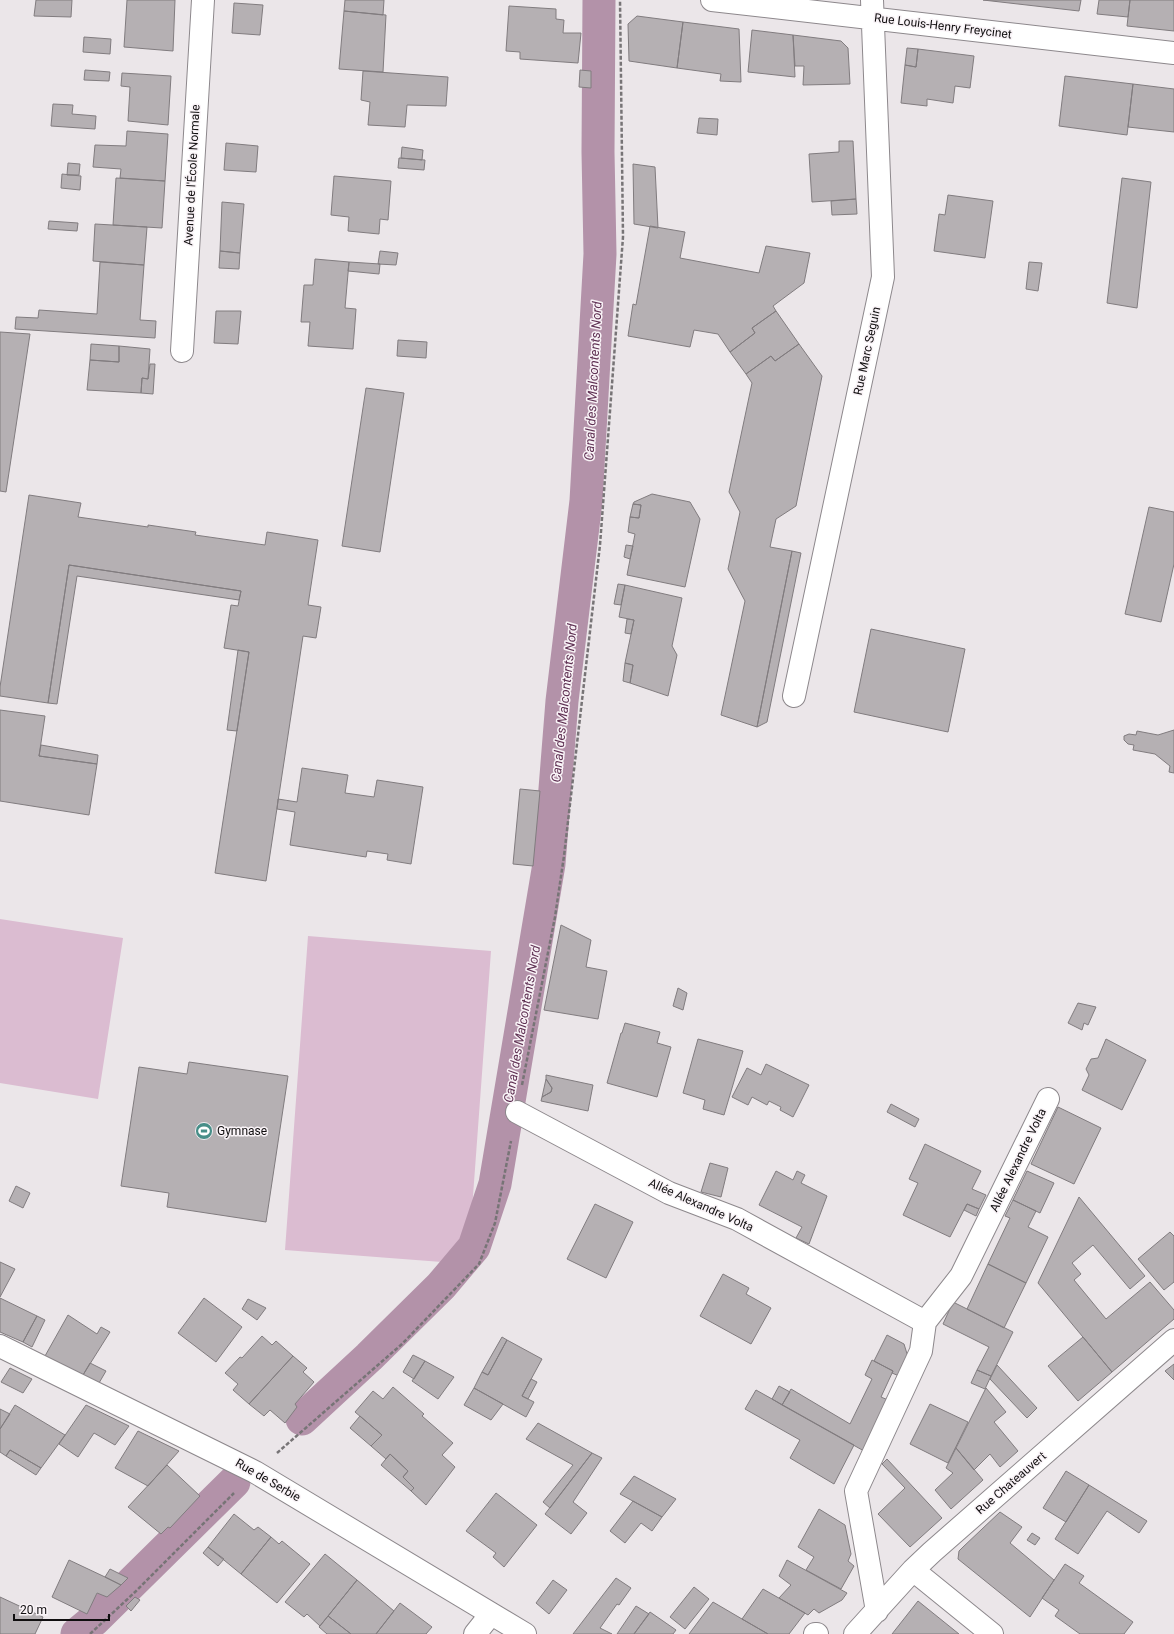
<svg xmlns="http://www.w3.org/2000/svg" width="1174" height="1634" font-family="Roboto,sans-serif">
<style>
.grass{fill:#dbbcd1}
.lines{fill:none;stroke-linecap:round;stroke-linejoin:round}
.canal{stroke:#b392a9;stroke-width:33}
.building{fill:#b5b0b3;stroke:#817c7f}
.minor-casing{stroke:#8d888c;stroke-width:24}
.path{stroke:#777476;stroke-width:2.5;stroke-dasharray:4 2;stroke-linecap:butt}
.minor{stroke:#fff;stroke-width:22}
.labels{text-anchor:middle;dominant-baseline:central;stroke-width:3;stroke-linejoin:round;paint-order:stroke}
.street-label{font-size:12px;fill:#100e0f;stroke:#f9f3f7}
.poi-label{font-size:12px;fill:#100e0f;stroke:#f9f3f7;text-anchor:start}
.water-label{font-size:13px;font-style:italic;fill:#5f3153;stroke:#f9f3f7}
</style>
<rect width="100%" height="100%" fill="#ebe6e9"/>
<path class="grass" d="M0,919L123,938L98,1099L0,1083Z
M308,936L491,951L468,1264L285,1250Z"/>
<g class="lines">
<path class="canal" d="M302,1419L369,1357L441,1286L474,1247L495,1184L549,864L562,701L586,501L600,254L598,152L599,0
M77,1634L94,1620L234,1482"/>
</g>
<path class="building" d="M36,0H72L71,17L34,16Z
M127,0H175L173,51L124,47Z
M345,0H384L383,15L344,11Z
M983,0H1081L1079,11Z
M1099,0H1130L1128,17L1097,14Z
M1130,0H1174V31L1127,26Z
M234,3L263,5L260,35L232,33Z
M509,6L556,9V19L564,20L563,33H581L578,63L520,59V52L506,51Z
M344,11L386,15L383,72L339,69Z
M637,16L683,22L677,68L629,61L628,24Z
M683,22L739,29L741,82L720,81L721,74L677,68Z
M752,30L793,35L795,77L748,72Z
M793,35L841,41L848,48L850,84L803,85L804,66H795Z
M84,37L111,39L110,54L83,52Z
M907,48L918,49L916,67L905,65Z
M918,49L974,56L970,88L955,86L953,103L927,99V106L901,103L905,65L916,67Z
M85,70L110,72L109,81L84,80Z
M580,70L591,71V88L579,87Z
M363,71L448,77L446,106L407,105L405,127L368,125L370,102L361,100Z
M122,73L171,76L168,125L128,121L130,87L121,86Z
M1065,76L1133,84L1127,135L1059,126Z
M1133,84L1174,89V132L1128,127Z
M53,104L73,105L72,114L96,116L95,129L51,126Z
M699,118L718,119L717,135L697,133Z
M127,131L168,134L165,181L120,178L121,169L93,167L95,145L126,146Z
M839,141H853L856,199L812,202L809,154L839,152Z
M226,143L258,146L256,172L224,170Z
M402,147L423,150L422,160L401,158Z
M399,158L425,160L424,170L398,168Z
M68,163L80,164L79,175H67Z
M633,164L655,167L658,228L634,224Z
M62,174L81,176L80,190L61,188Z
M334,176L391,181L388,220L380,219L379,234L348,231L349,217L331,215Z
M116,178L165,181L162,228L113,225Z
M1122,178L1151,182L1137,308L1107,303Z
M948,195L993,201L985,258L934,251L939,214L945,215Z
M856,199L857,214L832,215L831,201Z
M222,202L244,204L240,253L220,251Z
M49,221L78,223L77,231L48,229Z
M95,224L147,227L144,265L93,261Z
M650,226L685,232L680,258L759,273L766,246L810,253L804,283L773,306L776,311L752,328L755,333L730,352L718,334L694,330L690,347L628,336L633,304L636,305Z
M220,251L240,253L239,269L219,268Z
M380,251L398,253L396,265L378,264Z
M315,259L349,262L345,308L356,309L353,349L308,346L310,322H301L304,285H313Z
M100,262L144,265L140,320L156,321L155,338L15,329L16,317L38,318L39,310L97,314Z
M349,262L380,264L379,274L348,271Z
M1029,262L1042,263L1038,291L1026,289Z
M216,311H241L238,344L214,343Z
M776,311L799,344L775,361L771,356L746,374L730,352L755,333L752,328Z
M0,332L30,334L6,492L0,491Z
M398,340L427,342L426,358L397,356Z
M91,344L119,346V362L90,360Z
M799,344L822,376L796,506L776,519L770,547L792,551L757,727L721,715L745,601L728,569L740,512L729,492L752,383L746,374L771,356L775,361Z
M119,346L150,349L148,379L142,378L141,393L87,390L90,360L119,362Z
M150,364H155L153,394L141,393L142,378L148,379Z
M366,388L404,393L380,552L342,546Z
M652,494L690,502L700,519L685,587L627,575L635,534L628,532L630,517L639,518L641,505L633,504L634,502Z
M29,495L81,503L78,517L148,527V525L196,532L195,535L265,545L267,532L318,540L308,605L321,607L316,638L303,636L266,881L215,873L249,652L224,648L231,605L238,606L241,591L69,565L48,703L0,696V687Z
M633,504L641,505L639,518L630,517Z
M1149,507L1174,512V564L1161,622L1125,614Z
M626,545L633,546L630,559L624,557Z
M792,551L801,553L767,722L757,727Z
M69,565L241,591L239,600L77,576L57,704L48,703Z
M618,584L625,585L621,605L614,604Z
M625,585L682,598L672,646L677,655L668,696L630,683L633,665L625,663L634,620L619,617Z
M627,619L634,620L631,634L625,633Z
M871,629L965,649L948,732L854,712Z
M238,650L249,652L237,731L227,730Z
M625,663L633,665L630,683L623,681Z
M0,710L45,716L39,756L97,764L89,815L0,801Z
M1174,730V773L1169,772L1170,766L1155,754L1133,750L1134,745L1128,744L1124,740V736L1129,734L1136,735L1137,731L1158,735Z
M41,745L98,755L97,764L39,756Z
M302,768L348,775L345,793L374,797L377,780L423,787L411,864L387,860L388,854L367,851L366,857L290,845L295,812L277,809L278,799L297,802Z
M520,789L540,791L533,866L513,864Z
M561,925L591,940L586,967L607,971L598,1019L544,1010Z
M678,988L687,993L683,1010L673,1006Z
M1078,1003L1096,1007L1088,1025L1084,1023L1082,1030L1068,1023Z
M625,1023L660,1032L657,1043L671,1047L657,1097L607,1083L621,1033H622Z
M698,1039L743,1051L724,1115L703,1109L705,1100L683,1093Z
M1106,1039L1146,1060L1122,1110L1082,1090L1089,1075L1086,1069L1091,1059L1098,1058Z
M189,1062L288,1076L266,1222L167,1207L169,1193L121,1186L139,1067L187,1074Z
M766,1064L809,1085L793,1117L780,1110L781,1107L769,1101L767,1105L752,1097L748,1105L732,1097L747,1068L761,1075Z
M546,1075L593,1085L588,1111L541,1101L542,1097L551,1092L552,1088L546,1079Z
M546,1079L552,1088L551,1092L542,1097Z
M891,1104L919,1119L915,1127L887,1112Z
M1058,1107L1101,1128L1074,1184L1031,1164Z
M925,1144L981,1171L972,1189L986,1195L979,1209L967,1204L950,1237L903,1215L918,1183L909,1179Z
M710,1163L728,1168L721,1197L701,1192Z
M776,1171L793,1180L797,1171L805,1175L801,1183L827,1196L809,1244L796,1238L802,1227L759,1205Z
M1027,1171L1054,1183L1040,1213L1013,1200Z
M16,1186L30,1193L23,1208L9,1201Z
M1079,1197L1145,1276L1130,1289L1093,1245L1072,1263L1081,1274L1074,1280L1106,1319L1150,1282L1174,1310V1319L1112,1372L1038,1283Z
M1013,1200L1036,1211L1028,1227L1048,1237L1026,1283L988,1264L1010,1218L1005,1216Z
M595,1204L633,1222L606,1278L567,1259Z
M967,1204L979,1209L976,1216L964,1210Z
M1170,1232L1174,1236V1282L1164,1290L1138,1259Z
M0,1262L15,1269L0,1297Z
M988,1264L1026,1283L1004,1328L967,1309Z
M723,1274L749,1288L746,1294L771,1308L751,1344L700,1316Z
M0,1298L37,1316L23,1342L0,1332Z
M204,1298L242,1327L216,1362L178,1333Z
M248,1299L266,1308L257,1320L242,1309Z
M953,1302L1013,1332L991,1376L977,1370L989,1347L943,1324Z
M68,1315L97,1334L101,1327L110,1332L83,1375L45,1356Z
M37,1316L45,1320L32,1347L23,1342Z
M887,1335L904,1344L908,1357L899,1376L892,1373L893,1371L874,1361Z
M262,1336L272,1345L276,1341L293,1356L249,1404L233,1390L238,1384L225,1373L240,1357L242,1358Z
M502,1337L507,1340L488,1375L482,1372Z
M1083,1337L1112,1372L1078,1401L1048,1366Z
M507,1340L542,1359L522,1396L534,1402L526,1417L474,1388L482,1372L488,1375Z
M413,1355L425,1361L414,1379L403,1372Z
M293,1356L307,1368L303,1372L314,1382L295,1404L297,1407L285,1423L270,1410L264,1416L249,1404Z
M872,1360L893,1371L881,1397L888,1400L864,1451L782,1405L791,1389L850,1424L872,1379L865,1375Z
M425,1361L454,1377L438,1399L412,1381Z
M90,1363L106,1371L99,1383L83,1375Z
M1174,1364V1380L1165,1371Z
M997,1365L1037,1408L1027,1418L990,1379Z
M10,1368L32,1379L23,1393L1,1382Z
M977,1370L991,1376L985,1389L971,1383Z
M531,1379L537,1382L528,1399L522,1396Z
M779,1386L790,1392L782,1405L772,1399Z
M393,1387L424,1414L422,1416L453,1443L442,1455L455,1467L426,1505L411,1491L414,1488L403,1477L408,1471L390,1454L386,1459L371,1446L382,1435L355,1412L373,1391L383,1399Z
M474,1388L503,1404L491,1420L464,1405Z
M986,1388L1006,1412L994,1422L1018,1451L1000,1467L990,1454L974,1470L956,1448Z
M756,1390L854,1445L834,1484L790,1458L800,1440L745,1409Z
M930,1404L968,1422L948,1463L910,1444Z
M15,1405L65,1435L41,1468L10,1450L6,1456L0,1452V1429Z
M86,1405L129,1426L115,1445L94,1433L78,1457L59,1444Z
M0,1409L10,1414L0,1429Z
M360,1416L382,1435L371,1446L350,1428Z
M538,1423L592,1453L550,1508L543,1502L573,1465L526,1439Z
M138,1431L179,1451L148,1486L115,1468Z
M956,1448L983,1480L951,1509L935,1490L953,1473L946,1468Z
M10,1450L41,1468L36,1475L6,1456Z
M592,1453L602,1458L573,1502L587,1513L571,1534L545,1514Z
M390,1454L408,1471L403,1477L414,1488L411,1491L381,1465Z
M887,1459L942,1518L910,1547L878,1514L905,1488L882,1464Z
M167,1465L200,1496L170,1528L168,1527L161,1534L128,1507Z
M1066,1471L1089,1485L1066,1522L1043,1508Z
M634,1476L676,1499L662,1517L620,1494Z
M1089,1485L1147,1521L1139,1533L1107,1511L1078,1554L1055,1539Z
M496,1493L537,1525L504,1567L493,1557L496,1553L466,1531Z
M633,1501L662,1517L652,1531L641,1523L625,1543L610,1531Z
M819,1509L845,1525L851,1554L848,1561L854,1566L841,1589L806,1570L814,1557L798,1547Z
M1000,1512L1022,1527L1010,1543L1054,1580L1030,1617L958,1559L959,1551L963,1547Z
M234,1514L254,1530L258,1527L271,1537L241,1574L208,1547Z
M1032,1533L1040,1538L1035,1545L1027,1540Z
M271,1537L279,1544L282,1541L310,1564L277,1603L241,1574Z
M208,1547L224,1559L218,1566L203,1553Z
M325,1554L357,1580L320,1626L307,1614L304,1617L285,1602Z
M69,1560L105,1577L121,1585L107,1597L97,1593L87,1614L52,1597Z
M787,1560L847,1593L842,1600L819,1613L814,1609L808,1615L779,1598L791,1585L779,1576Z
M1065,1564L1084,1576L1079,1583L1133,1622L1124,1634H1080L1055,1616L1059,1610L1042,1598Z
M110,1569L128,1578L121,1585L105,1577Z
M616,1578L631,1588L619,1605L617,1604L600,1628L612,1634H573Z
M357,1580L394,1611L376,1634H351L328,1616Z
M553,1580L567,1590L549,1614L536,1603Z
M694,1587L709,1599L685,1629L670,1617Z
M763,1589L805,1613L789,1634H768L742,1619Z
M0,1597L43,1617L35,1634H0Z
M135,1597L140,1600L131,1611L126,1606Z
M918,1601L959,1634H892Z
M713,1602L742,1619L768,1634H689Z
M400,1603L432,1627L426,1634H376Z
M636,1606L649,1614L634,1634H617Z
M650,1612L676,1630L673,1634H634Z
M328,1616L351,1634H327L319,1627Z"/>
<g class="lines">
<g class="minor-casing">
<path id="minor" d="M712,0L1174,53
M182,351L203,0
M794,696L883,277L872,0
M517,1112L669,1193L737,1219L925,1322
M0,1346L255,1472L525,1634
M913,1570L992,1634
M877,1611L856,1491L921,1351L925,1322L961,1276L1048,1099
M475,1634L491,1614
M815,1634H817
M855,1634L913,1570L932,1552L1174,1340"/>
</g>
<path class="path" d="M522,1085L555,917L564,856L600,545L623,237L620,0
M277,1453L402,1344L479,1264L495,1223L511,1141
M90,1634L134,1593L234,1493"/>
<use href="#minor" class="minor"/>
</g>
<defs>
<g id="stadium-disc" transform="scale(0.9)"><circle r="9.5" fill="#478e88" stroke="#f9f3f7"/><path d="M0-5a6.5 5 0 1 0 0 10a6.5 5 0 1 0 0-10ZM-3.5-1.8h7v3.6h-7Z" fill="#fff"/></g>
</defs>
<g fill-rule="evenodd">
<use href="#stadium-disc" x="204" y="1131"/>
</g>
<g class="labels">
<g class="street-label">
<text transform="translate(943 26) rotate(7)">Rue Louis-Henry Freycinet</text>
<text transform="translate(192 175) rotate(-87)">Avenue de l'École Normale</text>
<text transform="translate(867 351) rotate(-78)">Rue Marc Seguin</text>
<text transform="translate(1018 1160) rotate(-64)">Allée Alexandre Volta</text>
<text transform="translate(701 1205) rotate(24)">Allée Alexandre Volta</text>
<text transform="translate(268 1480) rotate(30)">Rue de Serbie</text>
<text transform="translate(1011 1483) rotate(-41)">Rue Chateauvert</text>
</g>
<g class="poi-label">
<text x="217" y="1131">Gymnase</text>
</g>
<g class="water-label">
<text transform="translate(593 381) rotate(-87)">Canal des Malcontents Nord</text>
<text transform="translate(564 703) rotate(-84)">Canal des Malcontents Nord</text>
<text transform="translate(522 1024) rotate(-80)">Canal des Malcontents Nord</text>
</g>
</g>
<path d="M14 1614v6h95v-6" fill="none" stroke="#100e0f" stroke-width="2"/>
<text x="20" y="1614" font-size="12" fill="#100e0f" stroke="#f9f3f7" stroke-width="3" paint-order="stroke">20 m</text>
</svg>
